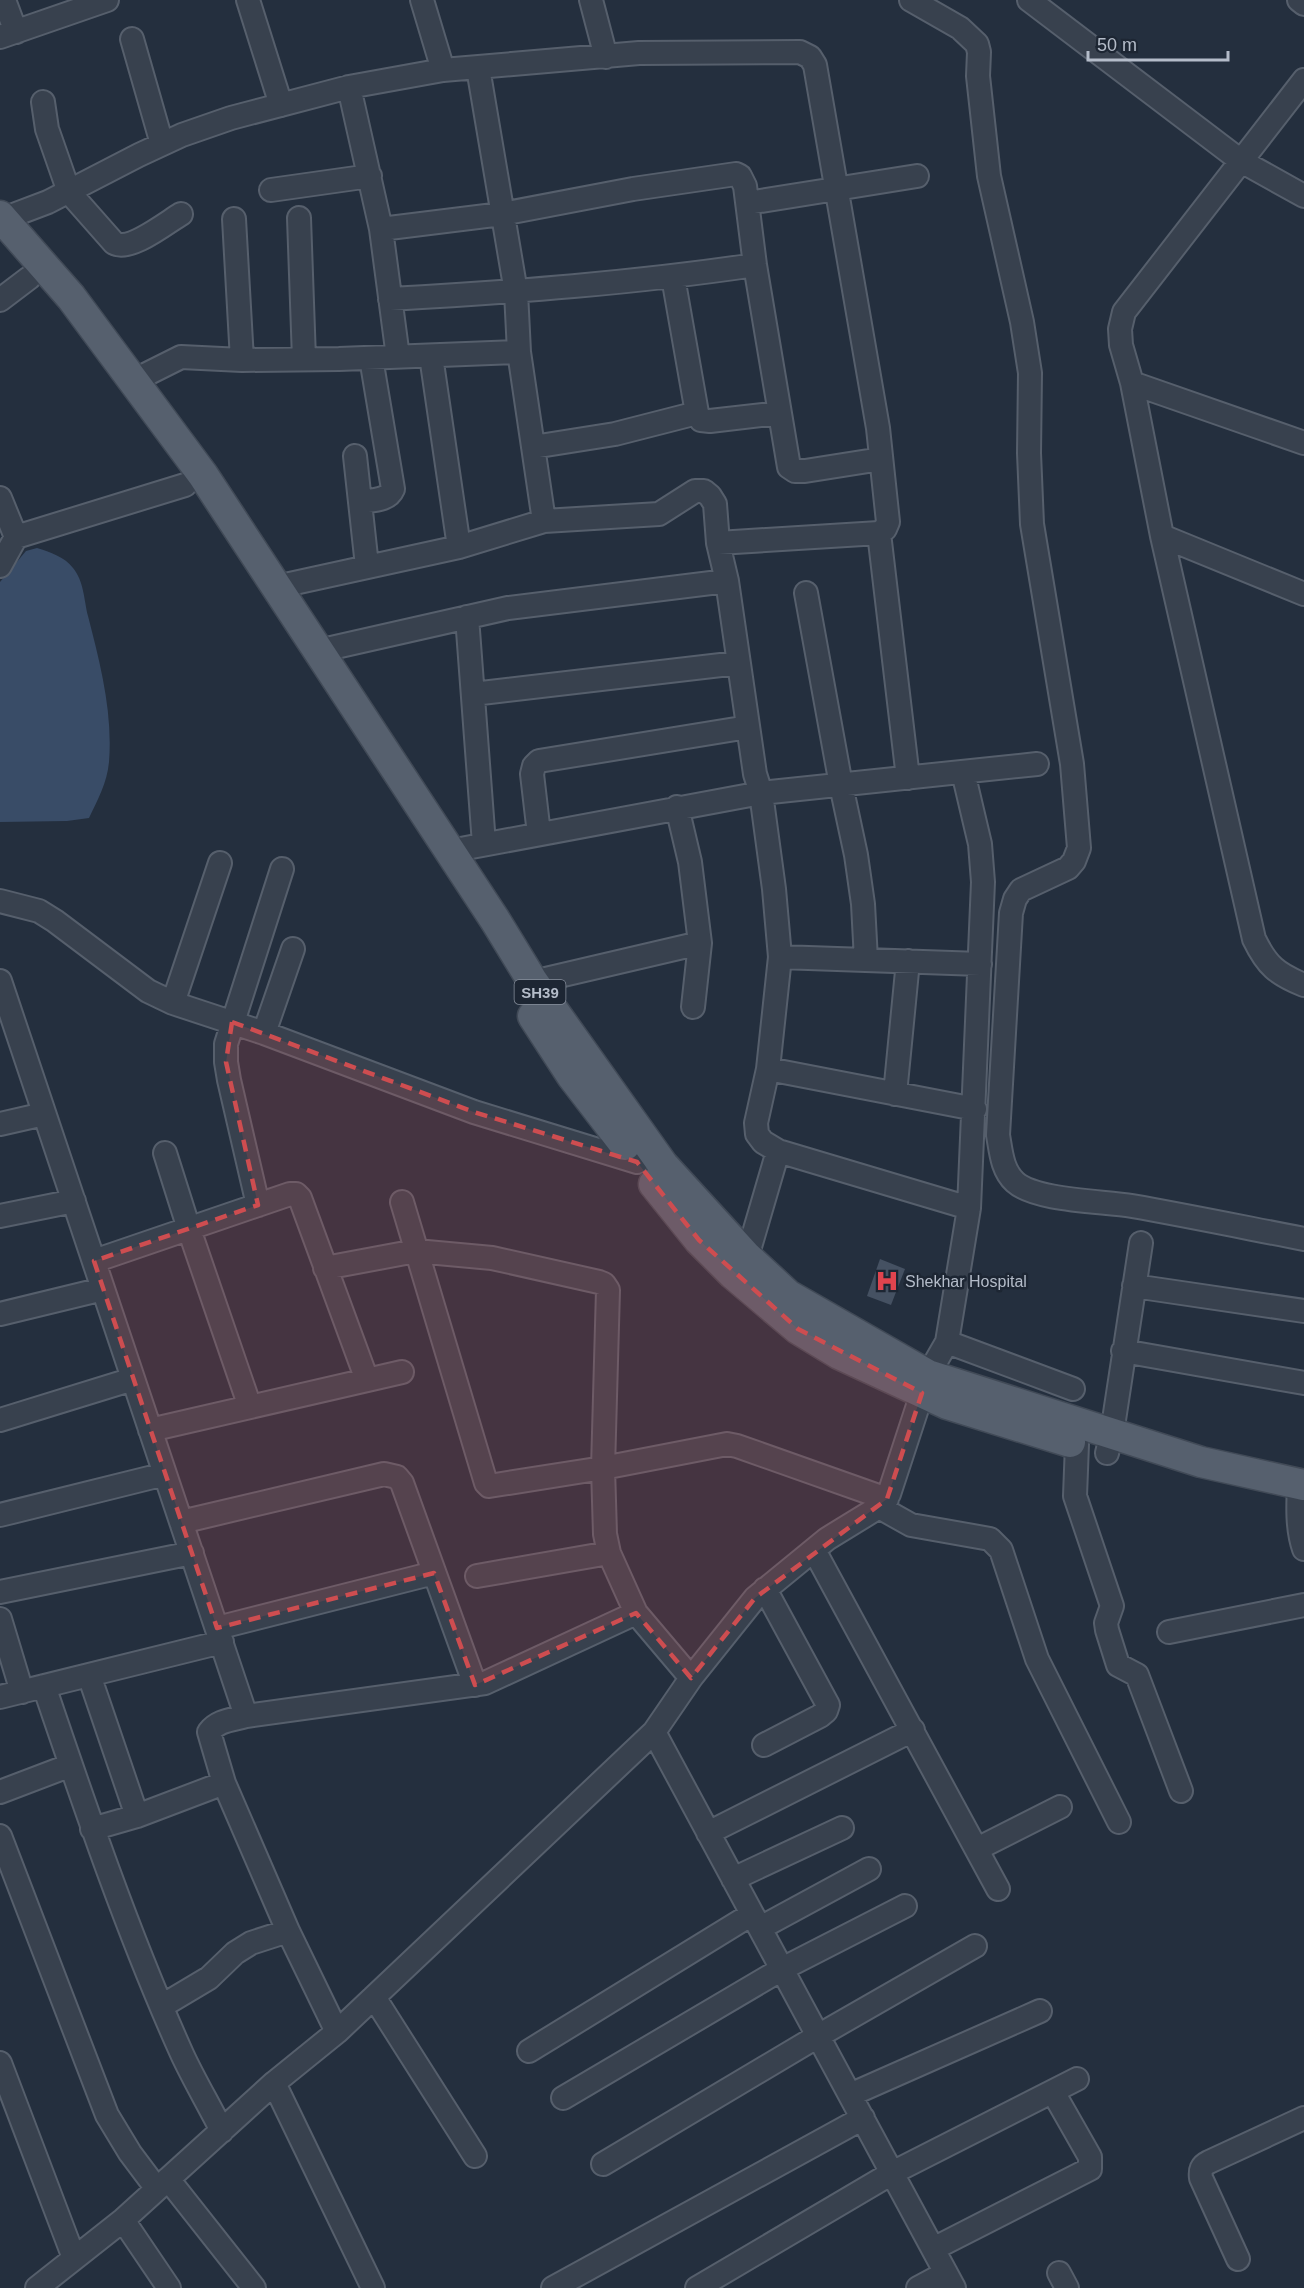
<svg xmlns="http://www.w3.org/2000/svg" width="1304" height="2288" font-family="Arial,sans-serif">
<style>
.water{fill:#394c67}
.building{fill:#455162}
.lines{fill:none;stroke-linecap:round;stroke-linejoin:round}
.minor-casing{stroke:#565f6c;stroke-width:26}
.major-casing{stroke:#414a57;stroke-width:33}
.minor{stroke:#38414e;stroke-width:22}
.major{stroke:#56606e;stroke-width:30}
.marked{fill:#ce4d50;fill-opacity:0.2;stroke:#ce4d50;stroke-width:4.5;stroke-dasharray:12 8;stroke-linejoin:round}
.labels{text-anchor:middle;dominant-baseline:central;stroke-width:5;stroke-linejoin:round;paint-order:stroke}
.shield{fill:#1d2633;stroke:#878f9c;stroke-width:1.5}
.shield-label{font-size:15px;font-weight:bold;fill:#b4bcc9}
.poi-label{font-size:16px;fill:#b4bcc9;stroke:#1d2633;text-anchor:start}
</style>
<rect width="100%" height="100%" fill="#242f3e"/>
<path class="water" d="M37,548C50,552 65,557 73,568C84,581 84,600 88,616C100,663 113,712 109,762C107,783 98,799 89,818L67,821L0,822V582L26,551Z"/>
<path class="building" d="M880,1259L905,1269L891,1305L867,1296Z"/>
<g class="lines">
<g class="minor-casing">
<path id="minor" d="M4,0L16,32
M248,0L281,105
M422,0L443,70
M591,0L606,57
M911,0L960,28L977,44L979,52L978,76L989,176L1022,322L1030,373L1029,453L1032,524L1072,764L1079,848L1074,861L1068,868L1021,890L1015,899L1011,913L998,1135C1001,1152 1002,1170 1015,1182C1036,1201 1103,1201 1132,1206C1189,1216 1247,1228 1304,1239
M1029,0L1241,161L1304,196
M1299,0L1304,4
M0,37L107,0
M132,39L162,144
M1304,80L1124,312L1120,329L1121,345L1132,383L1162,536L1254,939C1267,966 1277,974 1304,985
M349,87L381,229L398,357
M43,102L47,129L69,192L114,243C130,252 166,223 181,214
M271,190L370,176
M748,203L917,176
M299,218L304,359
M3,219L48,202L139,155L182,135L231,118L349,87L443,70L639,53L800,52L810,57L815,65L878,428L888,522L885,529L879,533L718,543
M234,219L242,360
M381,229L502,214L633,189L736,174L740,176L745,186L755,265L789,467L795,471H805L881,459
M673,277L697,413L701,420L710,421L779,413
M390,299C513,292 634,283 755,265
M0,300L29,278
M431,356L459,547
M133,381L181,357L242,360L339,359L519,352
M1132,383L1304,443
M533,447L615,434L697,413
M355,456L367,566
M0,498L16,537L185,485
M360,502C372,500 388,501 393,489L371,358
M879,533L908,778
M1162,536L1304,594
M0,566L16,537
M276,587L459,547L544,521
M806,593L841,785L856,855L863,904L866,960
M467,617L484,844
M318,651L508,608L727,581
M473,694L738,663
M963,772L980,844L983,882L969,1208
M677,807L690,862L700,943
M539,834L532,774L534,766L539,761L748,727
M450,851L761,793L1037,764
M0,901L39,911L55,921L148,991L173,1003L264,1033L474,1112L637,1162
M780,957L980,964
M0,981L246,1716C233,1720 218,1720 209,1732L224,1783L288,1931L337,2032
M533,982L700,943L693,1007
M173,1003L220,863
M264,1033L293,949
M768,1069L975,1109
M895,1094L908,961
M0,1124L44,1114
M165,1153L189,1229L250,1407
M402,1202L486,1483L489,1486L603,1468L727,1444L737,1446L887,1499
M258,1205L229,1080L226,1062V1044L282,869
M0,1216L74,1201
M747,1257L778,1151
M94,1261L290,1194H296L300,1198L367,1380
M325,1268L416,1251L492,1258L599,1282L604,1284L608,1290L603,1468L605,1534L609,1553L636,1613L691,1678
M1134,1286L1304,1311
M0,1314L103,1289
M947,1342L1073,1389
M1123,1351L1304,1383
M0,1420L133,1379
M150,1430L402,1372
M1077,1444L1075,1496L1112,1606L1106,1623L1107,1630L1118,1665L1137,1675L1181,1791
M1107,1453L1112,1433L1141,1243
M1299,1484C1298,1506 1297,1529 1304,1549
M879,1507L911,1525L990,1539L1001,1550L1037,1659L1119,1822
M0,1515L165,1474
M181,1522L384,1474L397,1477L402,1483L475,1685
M814,1550L998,1889
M477,1576L609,1553
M0,1592L192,1553
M0,1619L22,1692
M217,1628L434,1573
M1169,1632L1304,1605
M89,1675L137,1816
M44,1686C86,1810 128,1934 182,2054C194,2080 209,2105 222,2131
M0,1697L222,1642
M246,1716L485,1683L636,1613
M654,1732L954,2288
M764,1745L820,1716L826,1711L828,1705L765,1589
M0,1792L71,1765
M92,1829L137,1816L224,1783
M708,1833L913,1730
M0,1836L107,2115L130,2153L157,2189
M977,1849L1060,1807
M733,1879L842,1828
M760,1928L869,1869
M374,1997L475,2156
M162,2006L209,1978L235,1953L251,1943L288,1931
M529,2051L752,1914
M0,2063L74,2258
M274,2083L373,2288
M850,2095L1040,2011
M563,2098L782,1969L905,1906
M603,2164L818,2036L975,1946
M168,2179L254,2288
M123,2220L169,2288
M933,2249L1090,2169V2157L1053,2092
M1238,2259L1201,2178C1200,2170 1201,2166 1209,2162L1304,2118
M1059,2273L1067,2288
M37,2288L123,2220L274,2083L337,2032L654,1732L691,1678L755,1598L827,1539L879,1507L889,1494L928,1375L947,1342L969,1208L778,1151L763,1142L757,1134L756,1123L768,1069L780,957L774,889L761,793L755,774L727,581L718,543L715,504L710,496L704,491H695L659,514L544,521L519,352L516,292L478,68
M553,2288L863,2118
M697,2288L892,2173L1077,2079
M918,2288L946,2273"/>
</g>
<g class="major-casing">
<path id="major" d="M0,216L71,297L203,475L495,920L533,982L663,1165L747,1257L788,1295L928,1375L1201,1462L1304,1485
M533,1016L572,1076L625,1145
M654,1184L699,1240L733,1274L798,1329L839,1354L947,1404L1070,1442"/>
</g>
<use href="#minor" class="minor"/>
<use href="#major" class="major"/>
</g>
<path class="marked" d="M232,1022L474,1112L637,1162L699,1240L798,1329L922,1393L887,1499L755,1598L691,1678L636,1613L475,1685L434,1573L217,1628L94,1261L258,1205L226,1062Z"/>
<defs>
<g id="hospital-bare" transform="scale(1.8)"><path d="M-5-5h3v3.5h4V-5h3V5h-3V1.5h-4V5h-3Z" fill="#e0444e" stroke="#1d2633" stroke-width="2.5" paint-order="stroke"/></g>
</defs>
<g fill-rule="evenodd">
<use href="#hospital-bare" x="887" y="1281"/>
</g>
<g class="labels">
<rect class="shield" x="514.5" y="980" width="51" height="24" rx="4.5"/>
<g class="shield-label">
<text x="540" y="992">SH39</text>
</g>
<g class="poi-label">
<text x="905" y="1281">Shekhar Hospital</text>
</g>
</g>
<path d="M1088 51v9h140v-9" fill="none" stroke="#b4bcc9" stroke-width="3"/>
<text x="1097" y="51" font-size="18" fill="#b4bcc9" stroke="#1d2633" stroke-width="4.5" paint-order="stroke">50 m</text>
</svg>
